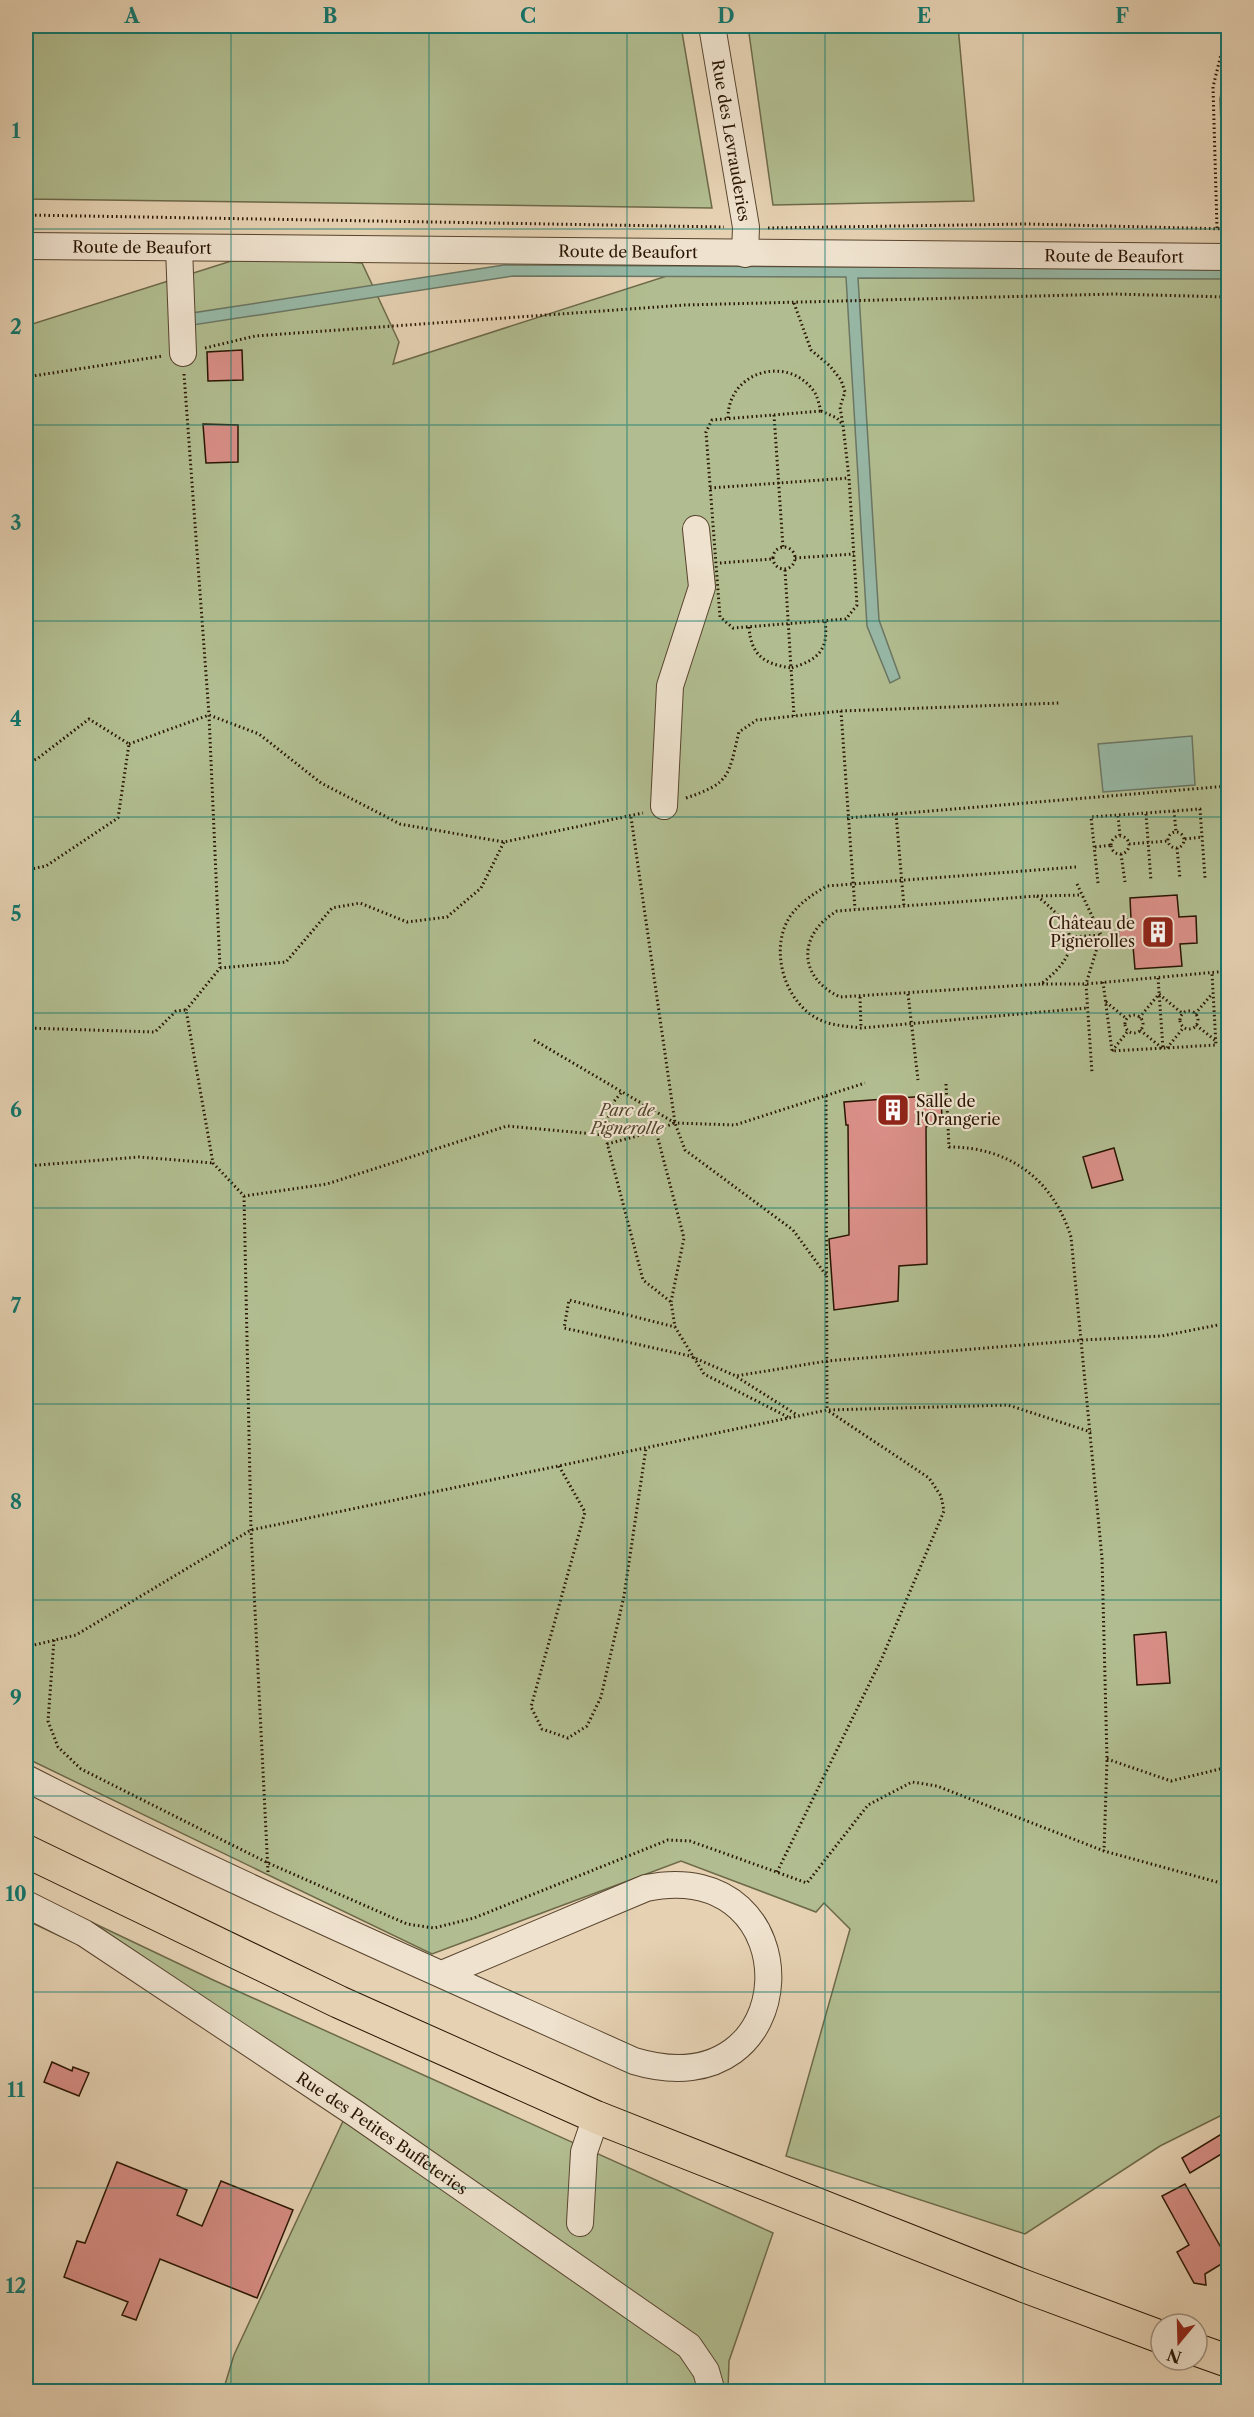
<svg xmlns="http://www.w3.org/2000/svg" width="1254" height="2417" font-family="'Libre Caslon Text',serif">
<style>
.green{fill:#b1bd90;stroke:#6d6949;stroke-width:1.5}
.water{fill:#97b8a6;stroke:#6b7764;stroke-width:1.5}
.building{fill:#d98f87;stroke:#291502;stroke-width:1.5}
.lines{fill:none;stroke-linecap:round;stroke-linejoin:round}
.minor-casing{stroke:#58442e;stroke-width:28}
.major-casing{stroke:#291502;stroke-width:34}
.path{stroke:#291502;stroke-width:3;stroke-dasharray:1.5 3;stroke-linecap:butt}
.minor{stroke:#efe2ce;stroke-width:26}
.major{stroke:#e6d2b3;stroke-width:32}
.grid{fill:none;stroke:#0f766e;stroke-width:1.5;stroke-opacity:0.55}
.labels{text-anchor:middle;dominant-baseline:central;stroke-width:4.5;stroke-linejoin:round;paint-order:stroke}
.street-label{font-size:16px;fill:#291502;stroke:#efe2ce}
.poi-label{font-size:16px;fill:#291502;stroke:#efe2ce;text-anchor:end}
.park-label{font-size:16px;font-style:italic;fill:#52472d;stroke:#efe2ce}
.neatline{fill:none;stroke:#0f766e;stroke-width:2}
.grid-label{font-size:20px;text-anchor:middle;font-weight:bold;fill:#0f766e}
</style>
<rect width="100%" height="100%" fill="#e6d2b3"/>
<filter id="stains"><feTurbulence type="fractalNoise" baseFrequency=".00333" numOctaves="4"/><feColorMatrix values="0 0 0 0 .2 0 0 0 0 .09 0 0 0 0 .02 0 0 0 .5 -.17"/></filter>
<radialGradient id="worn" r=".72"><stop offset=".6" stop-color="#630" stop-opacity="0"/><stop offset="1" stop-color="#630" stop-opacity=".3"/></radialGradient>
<path class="green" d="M26,26H681L712,208L26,199Z
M748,26H958L974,201L773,205Z
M1228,50V225H1225L1220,99Z
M247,256L362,263L399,342L393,364L701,265L1228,272V2112L1160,2146L1025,2234L786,2156L850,1929L824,1903L816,1912L681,1861L432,1954L26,1758V326Z
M26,1891L211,1979L773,2233L729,2361L728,2391H223L234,2355L344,2119L218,2011L26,1920Z"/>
<path class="water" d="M504,265L1228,269V279L858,278L879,620L900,678L890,683L867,626L846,277L513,276L193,325L192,313Z
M1192,736L1195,785L1103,792L1098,744Z"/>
<path class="building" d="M242,350L243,380L208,381L207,352Z
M203,424L238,425V462L206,463Z
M1177,895L1179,917L1196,916L1197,943L1180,944L1182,966L1135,969L1133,946L1120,947L1118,920L1131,919L1130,898Z
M941,1095L942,1118L926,1127L927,1264L899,1266L898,1301L834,1310L829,1239L849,1235L848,1125H846L844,1102Z
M1114,1148L1123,1180L1092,1188L1083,1157Z
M1166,1632L1170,1683L1137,1685L1134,1635Z
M52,2062L72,2071L73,2067L89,2073L79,2096L44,2082Z
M1228,2130V2150L1190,2173L1182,2158Z
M117,2162L187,2190L177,2215L202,2226L221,2181L293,2210L257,2298L160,2259L136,2320L122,2315L128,2302L64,2277L77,2241L85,2243Z
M1185,2184L1228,2260L1205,2274L1206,2285L1194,2283L1177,2252L1189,2245L1162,2196Z"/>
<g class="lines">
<g class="minor-casing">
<g id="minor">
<path id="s1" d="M712,26L746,227L745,254"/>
<path id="s2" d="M26,246L1228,257"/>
<path d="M179,248L183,353"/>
<path d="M664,806L670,686L702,587L696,529"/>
<path d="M26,1778C225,1880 430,1969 634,2061C808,2113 814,1854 646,1888L442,1974"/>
<path id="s3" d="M26,1904L84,1933L356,2114L689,2346L706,2371L712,2392"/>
<path d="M580,2223L584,2152L596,2117"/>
</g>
</g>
<g class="major-casing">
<path id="major" d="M26,1851L339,2002L596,2117L1024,2286L1161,2337
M1197,2350L1228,2361"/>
</g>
<path class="path" d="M26,215L724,227
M768,228L1027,224L1228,229
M1217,228L1213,87L1228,26
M794,303L811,350L830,366L841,380L845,392L840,407L843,425
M205,348L255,336L685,305L1114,294L1228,297
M184,374L209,715L220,968L186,1010
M26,377L163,356
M821,411L837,418L843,425L849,478L857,605L846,619L733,628L720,617L706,432L712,420Z
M774,415L783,547
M728,418C728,370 790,354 815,393C818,398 819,405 821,411
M710,488L849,478
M773 558a11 11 0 1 1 22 0a11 11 0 1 1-22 0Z
M795,558L854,554
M720,563L772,559
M785,570L791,668C818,660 829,650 825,621
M749,627C751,656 765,664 791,668L794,716
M841,711L855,909
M129,744L209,715L259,734L321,783L400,824L504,842L643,813
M26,763L37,759L89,719L129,744L118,818L46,866L26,870
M686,798C731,783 728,776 739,732L757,720L841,711L1060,703
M1174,811L1176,832
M896,814L904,907
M1146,814L1151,881
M1118,816L1120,836
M631,817L675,1123L685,1150L793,1230L826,1275
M847,818L1228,786
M1168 840a8 8 0 1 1 16 0a8 8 0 1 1-16 0Z
M1111 845a9 9 0 1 1 18 0a9 9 0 1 1-18 0Z
M1185,839L1202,837
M1129,844L1168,841
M1095,847L1112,845
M1177,848L1180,879
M1121,854L1125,882
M1076,867L827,886C813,894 801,902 791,915C768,948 784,1003 820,1020C833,1026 847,1026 861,1028L1087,1008
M1098,883L1091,817L1200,809L1205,878
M1077,884L1101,935L1086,984L1092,1073
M1037,896C1076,927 1085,950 1041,984L840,997C797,977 798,934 837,911Z
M1037,896L1081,895
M1071,937L1101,935
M220,968L286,962L332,908L360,903L407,922L447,917L481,888L504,842
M1158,978L1163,1048
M1103,982L1112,1051L1216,1045L1212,973
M1042,984H1086L1228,971
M908,994L918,1080
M860,997L861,1028
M1106,1002L1127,1019
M1180 1020a9 9 0 1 1 18 0a9 9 0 1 1-18 0Z
M1195,1014L1212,994
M1125 1024a9 9 0 1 1 18 0a9 9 0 1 1-18 0Z
M1139,1018L1159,994L1183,1014
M1196,1025L1216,1041
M26,1028L155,1032L176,1011L186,1010L213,1163L244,1196L327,1184L507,1126L605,1135
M1140,1030L1162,1048
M534,1040L675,1123L735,1125L865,1083
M1167,1048L1184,1027
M1112,1051L1128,1031
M946,1084L949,1147C1009,1147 1053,1179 1071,1237L1102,1558L1107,1759L1104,1851
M621,1093L611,1105L605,1135L643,1280L671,1302L675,1327
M656,1131L674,1123
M607,1144L656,1131L684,1238L671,1302
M26,1166L139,1157L213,1163
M244,1196L251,1530L268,1872
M737,1377L797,1415
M829,1410L1008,1405L1091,1432
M788,1417L704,1374L675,1327L569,1300L564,1328L690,1356L736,1376L827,1361L1083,1340L1162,1336L1228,1323
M559,1466L585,1512L531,1707L542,1729L568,1738L587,1726L601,1697L624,1596L646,1448
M54,1640L48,1721L58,1747L81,1769L268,1863L407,1924L434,1928L474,1918L668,1840L690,1841L807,1883L868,1805L912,1782L937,1786L1104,1851L1228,1885
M26,1647L76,1635L251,1530L827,1410L826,1096
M1107,1759L1171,1781L1228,1767
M777,1872L882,1658L944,1511L941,1496L929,1478L827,1410"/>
<use href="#minor" class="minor"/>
<use href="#major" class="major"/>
</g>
<path class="grid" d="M231,26V2392M429,26V2392M627,26V2392M825,26V2392M1023,26V2392M26,229H1228M26,425H1228M26,621H1228M26,817H1228M26,1013H1228M26,1208H1228M26,1404H1228M26,1600H1228M26,1796H1228M26,1992H1228M26,2188H1228"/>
<defs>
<g id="building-square" transform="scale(1.725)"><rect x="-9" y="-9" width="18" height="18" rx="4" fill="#8f2418" stroke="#efe2ce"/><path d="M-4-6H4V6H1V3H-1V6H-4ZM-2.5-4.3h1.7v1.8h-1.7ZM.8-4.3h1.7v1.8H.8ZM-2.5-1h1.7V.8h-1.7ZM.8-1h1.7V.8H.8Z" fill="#fff"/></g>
</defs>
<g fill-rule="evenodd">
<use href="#building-square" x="1158" y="932"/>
<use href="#building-square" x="893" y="1110"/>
</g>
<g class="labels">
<g class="street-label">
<text stroke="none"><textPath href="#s1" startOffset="116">Rue des Levrauderies</textPath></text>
<text stroke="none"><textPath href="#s2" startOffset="116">Route de Beaufort</textPath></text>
<text stroke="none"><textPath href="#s2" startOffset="602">Route de Beaufort</textPath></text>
<text stroke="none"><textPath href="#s2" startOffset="1088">Route de Beaufort</textPath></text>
<text stroke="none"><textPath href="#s3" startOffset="424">Rue des Petites Buffeteries</textPath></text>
</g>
<g class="poi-label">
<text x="1135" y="923">Château de<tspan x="1135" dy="18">Pignerolles</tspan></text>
<text x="916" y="1101" text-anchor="start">Salle de<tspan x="916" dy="18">l'Orangerie</tspan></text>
</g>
<g class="park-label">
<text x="627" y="1110">Parc de<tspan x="627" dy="18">Pignerolle</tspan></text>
</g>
</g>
<rect width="1254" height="2417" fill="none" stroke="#e6d2b3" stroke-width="66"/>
<g transform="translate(1179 2342) rotate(199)"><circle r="28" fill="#efe2ce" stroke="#a0907c" stroke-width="1.5"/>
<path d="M0-4.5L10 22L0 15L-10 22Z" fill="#8f2418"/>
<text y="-9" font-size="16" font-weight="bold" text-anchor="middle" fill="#291502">N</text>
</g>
<rect x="33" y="33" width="1188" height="2351" class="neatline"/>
<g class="grid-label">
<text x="132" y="23">A</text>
<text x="330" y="23">B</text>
<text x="528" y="23">C</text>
<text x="726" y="23">D</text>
<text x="924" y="23">E</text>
<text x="1122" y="23">F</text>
<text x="16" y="138">1</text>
<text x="16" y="334">2</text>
<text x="16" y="530">3</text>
<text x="16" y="726">4</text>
<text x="16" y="921">5</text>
<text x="16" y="1117">6</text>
<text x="16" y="1313">7</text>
<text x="16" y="1509">8</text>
<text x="16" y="1705">9</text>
<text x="16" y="1901">10</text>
<text x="16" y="2097">11</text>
<text x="16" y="2293">12</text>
</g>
<rect width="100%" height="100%" filter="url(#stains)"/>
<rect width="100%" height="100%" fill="url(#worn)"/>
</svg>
